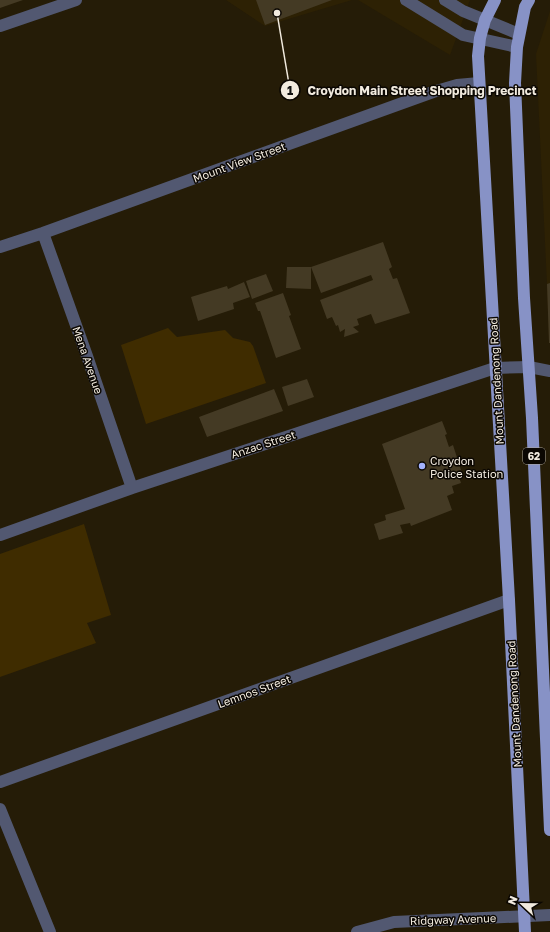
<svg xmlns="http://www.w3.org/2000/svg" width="550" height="932" font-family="'Golos Text',sans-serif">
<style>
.built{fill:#2d2104}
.green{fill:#3f2c00}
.building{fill:#443a24}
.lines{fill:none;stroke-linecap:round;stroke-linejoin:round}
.minor{stroke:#525871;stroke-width:12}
.major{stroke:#8792c6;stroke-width:12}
.poi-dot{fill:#a3b2fd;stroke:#0b0702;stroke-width:1.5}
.labels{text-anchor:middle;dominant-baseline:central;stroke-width:3;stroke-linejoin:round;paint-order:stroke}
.shield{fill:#0b0702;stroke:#ada79d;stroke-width:1}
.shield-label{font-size:10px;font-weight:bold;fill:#f2ebdf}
.street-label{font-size:11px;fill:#f2ebdf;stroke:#0b0702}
.poi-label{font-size:11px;fill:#f2ebdf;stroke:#0b0702;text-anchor:start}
.leader{fill:none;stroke:#f2ebdf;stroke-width:1.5}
.callout-dot{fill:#f2ebdf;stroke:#0b0702;stroke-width:1.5}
.mark-label{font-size:12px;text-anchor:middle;font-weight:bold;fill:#111}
.callout-label{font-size:12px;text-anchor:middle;font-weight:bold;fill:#f2ebdf;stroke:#0b0702;stroke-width:3;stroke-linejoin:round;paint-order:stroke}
</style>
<rect width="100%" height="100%" fill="#251c07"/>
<path class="built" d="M226,0H352L265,26Z
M358,0H470L450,55Z
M550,11V343L549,342L547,284L536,54Z"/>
<path class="green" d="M168,328L177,337L225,330L233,338L250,342L253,346L266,383L146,424L121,345Z
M84,524L111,615L87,623L96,643L0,677V554Z"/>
<path class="building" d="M0,0H23L0,8Z
M256,0H332L265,25Z
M383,242L392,267L389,269L393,279L397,278L410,313L375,324L371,314L357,319L359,325L353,327L359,332L344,337L345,329L340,332L338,325L336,326L332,317L327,319L320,300L373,280L371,275L321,293L311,267Z
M287,267H311V289L286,288Z
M266,274L273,291L252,299L246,281Z
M244,282L250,297L233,303L234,309L198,321L191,297L227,286L228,289Z
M550,283V343H549L547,284Z
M283,293L291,315L289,316L301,349L276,358L260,311H258L255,303Z
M307,379L314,397L288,406L282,387Z
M274,389L283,411L207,437L199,417Z
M442,421L447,434L445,435L449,447L453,445L461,470L457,471L461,483L452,486L454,493L447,496L452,510L411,526L410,523L400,525L403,533L379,540L374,524L386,520L385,515L405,509L382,444Z"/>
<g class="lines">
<path class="minor" d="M406,0L463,35L517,47
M445,0L463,11L519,34
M0,26L76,0
M43,233L87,356L132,488
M0,247L43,233L433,92L457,85L479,83
M0,535L132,488L495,368L529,367L550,371
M0,782L509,600
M0,809L50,932
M357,932L394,922L550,915"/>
<path class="major" d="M495,0L485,20L480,38L478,56L509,600L525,932
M529,0L525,7L517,47L515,83L524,298L532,418L550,830"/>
</g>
<circle class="poi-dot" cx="422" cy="466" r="4"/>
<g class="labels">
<rect class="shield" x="523" y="448" width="22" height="16" rx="3"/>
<g class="shield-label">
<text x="534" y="456">62</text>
</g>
<g class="street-label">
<text transform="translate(239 162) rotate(-20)">Mount View Street</text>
<text transform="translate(88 360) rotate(71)">Mena Avenue</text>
<text transform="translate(496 381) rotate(-93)">Mount Dandenong Road</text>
<text transform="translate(263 444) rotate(-18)">Anzac Street</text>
<text transform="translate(254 691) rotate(-20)">Lemnos Street</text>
<text transform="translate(514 704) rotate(-93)">Mount Dandenong Road</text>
<text transform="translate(453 919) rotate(-2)">Ridgway Avenue</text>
</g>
<g class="poi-label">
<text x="430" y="460">Croydon<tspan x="430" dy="13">Police Station</tspan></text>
</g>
</g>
<path class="leader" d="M277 13L290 90"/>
<g class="callout-dot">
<circle cx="277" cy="13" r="4"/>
<circle cx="290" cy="90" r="10"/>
</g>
<g class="mark-label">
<text x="290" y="95">1</text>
</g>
<g class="callout-label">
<text x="422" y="95">Croydon Main Street Shopping Precinct</text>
</g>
<g transform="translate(522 904) rotate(292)" stroke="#0b0702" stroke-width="3" paint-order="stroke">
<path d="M0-3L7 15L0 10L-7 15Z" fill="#f2ebdf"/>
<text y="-6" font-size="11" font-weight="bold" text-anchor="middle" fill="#f2ebdf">N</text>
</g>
</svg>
